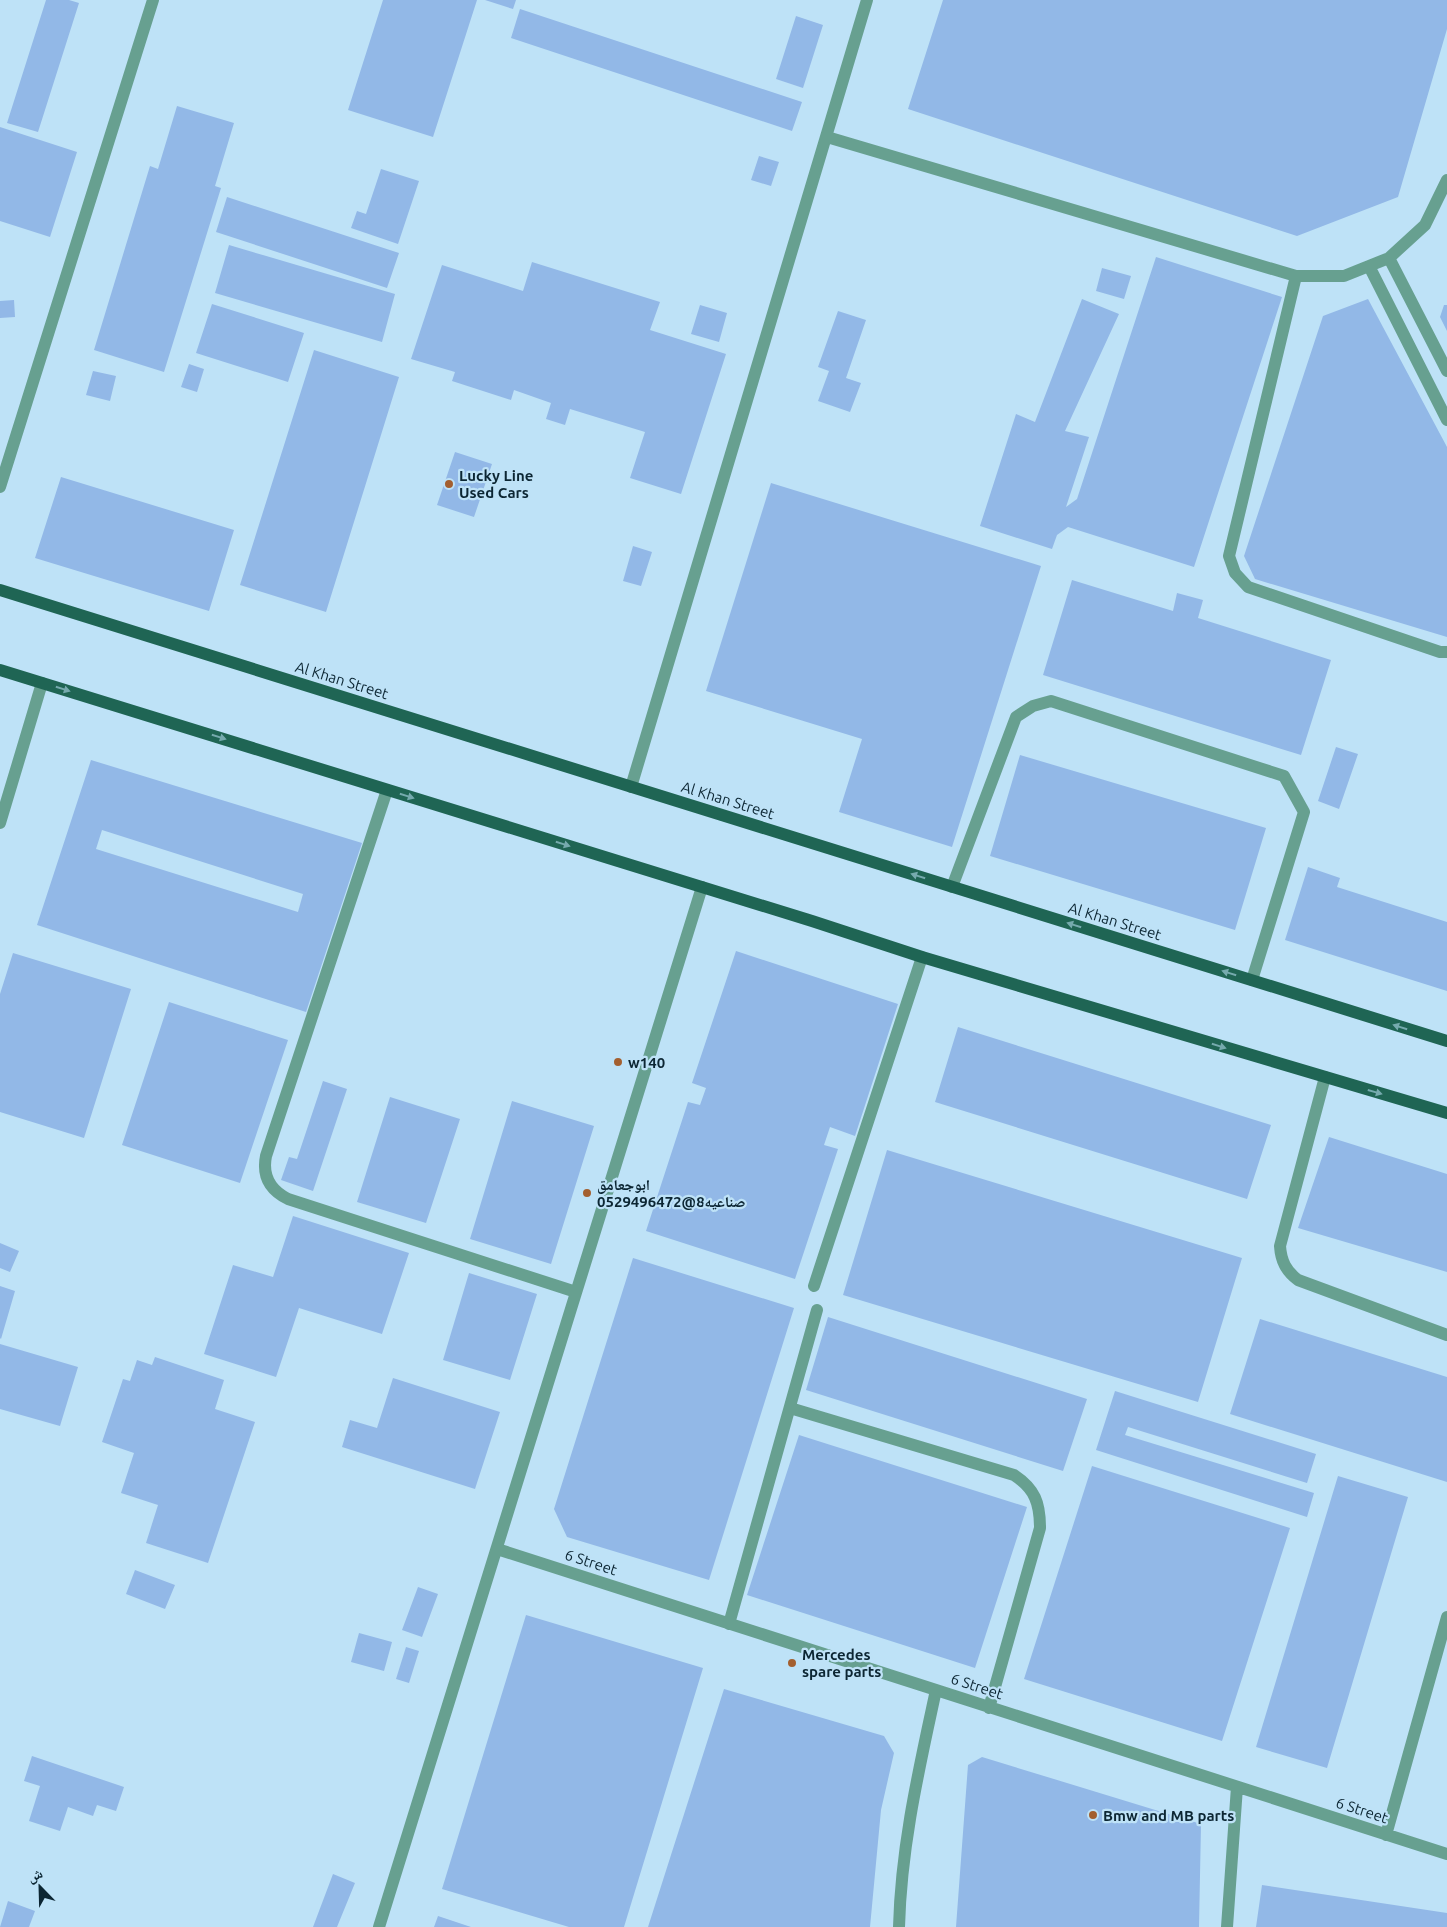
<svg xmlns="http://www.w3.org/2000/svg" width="1447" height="1927" font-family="Ubuntu,'Noto Naskh Arabic',sans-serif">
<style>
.building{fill:#92b8e7;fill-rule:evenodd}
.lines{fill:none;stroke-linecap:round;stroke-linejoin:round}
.lane{stroke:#67a090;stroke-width:12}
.primary{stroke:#1f6554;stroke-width:12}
.oneway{fill:#76aaae}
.poi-dot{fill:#a35f2f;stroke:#bee2f7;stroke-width:2}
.labels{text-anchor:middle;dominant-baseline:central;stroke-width:4.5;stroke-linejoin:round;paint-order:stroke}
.poi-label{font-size:15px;font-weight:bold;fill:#0c2633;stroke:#bee2f7;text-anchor:start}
.street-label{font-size:15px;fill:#0c2633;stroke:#bee2f7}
</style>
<rect width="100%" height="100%" fill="#bee2f7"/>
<path class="building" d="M46,0H69L79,3L38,132L7,123Z
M383,0H477L433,137L348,110Z
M485,0H516L513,9Z
M943,0H1447V29L1398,197L1297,236L908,109Z
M520,9L802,102L792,131L511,38Z
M796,16L823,25L803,88L776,79Z
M177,106L234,123L215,186L221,188L164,372L94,350L150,166L158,169Z
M0,127L77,152L50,237L0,221Z
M759,156L779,162L771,186L751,180Z
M381,169L419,181L398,244L351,228L357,211L366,214Z
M227,197L399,253L387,288L216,232Z
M229,245L395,294L382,342L215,293Z
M1156,257L1282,297L1194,567L1068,527L1057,535L1052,549L980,526L1016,414L1035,422L1082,299L1119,314L1065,431L1089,437L1066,507L1077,499Z
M532,262L660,302L650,330L726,354L681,494L630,478L645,432L570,409L565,425L546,419L551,403L514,390L511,400L452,381L455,372L411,359L442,265L523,291Z
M1102,268L1131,276L1124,299L1096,291Z
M1368,299L1447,447V637L1255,579L1244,556L1323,316Z
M14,300L15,317L0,318V301Z
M212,304L304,333L288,382L196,353Z
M700,305L727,313L719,342L691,334Z
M1444,305H1447V331L1440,317Z
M838,311L866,320L846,378L861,383L850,412L818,401L829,371L818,367Z
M314,350L399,377L326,612L240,585Z
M189,364L204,369L197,392L181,387Z
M93,371L116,376L110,401L86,395Z
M455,452L492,464L474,517L437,505Z
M61,477L234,530L209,611L35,558Z
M771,483L1041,566L952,847L839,812L862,739L706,691Z
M633,546L652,552L641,586L623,581Z
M1072,580L1173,611L1177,593L1203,600L1198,618L1331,660L1301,755L1043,675Z
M1336,747L1358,754L1339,809L1318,801Z
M1020,755L1266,828L1235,930L990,856Z
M91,760L362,843L306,1012L37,925ZM102,830L303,894L298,912L96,849Z
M1308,867L1340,878L1337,887L1447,922V991L1285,940Z
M736,951L898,1004L855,1136L830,1127L824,1145L838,1149L795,1279L646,1231L688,1102L700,1105L706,1088L692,1083Z
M13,953L131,989L84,1138L0,1112V994Z
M169,1002L288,1040L240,1183L122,1145Z
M958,1027L1271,1125L1247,1199L935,1102Z
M323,1081L347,1089L313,1191L281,1180L289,1157L297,1159Z
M390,1097L460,1119L426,1223L357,1202Z
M512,1101L594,1126L551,1264L470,1239Z
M1329,1137L1447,1174V1272L1298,1228Z
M887,1150L1242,1258L1198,1402L843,1295Z
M293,1216L409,1253L382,1334L299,1308L276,1377L204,1354L233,1265L273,1277Z
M0,1243L19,1251L10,1272L0,1268Z
M633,1258L794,1308L709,1580L567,1537L554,1509Z
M469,1273L537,1294L510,1380L443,1360Z
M0,1286L15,1291L1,1339L0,1338Z
M828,1317L1087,1399L1063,1471L806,1390Z
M1260,1319L1447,1377V1482L1230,1414Z
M0,1344L78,1367L60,1426L0,1409Z
M155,1357L224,1380L215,1409L255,1422L208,1563L146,1543L158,1505L121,1493L134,1453L102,1442L123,1379L130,1381L137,1360L152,1365Z
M393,1378L500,1412L475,1489L342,1447L350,1420L377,1428Z
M1115,1391L1316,1454L1307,1483L1128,1427L1125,1435L1314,1493L1307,1517L1096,1450Z
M799,1435L1027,1507L975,1668L747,1595Z
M1092,1466L1290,1528L1222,1741L1024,1679Z
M1338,1476L1408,1497L1327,1768L1256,1747Z
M135,1570L175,1585L165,1609L126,1594Z
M418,1587L438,1594L422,1637L402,1630Z
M526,1615L703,1668L624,1927H569L442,1889Z
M359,1633L392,1642L384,1671L351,1662Z
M406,1647L419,1651L409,1683L396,1679Z
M724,1689L884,1736L894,1753L881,1810L870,1927H648Z
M32,1756L124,1787L116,1811L97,1805L93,1816L68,1807L60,1831L29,1821L40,1786L24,1781Z
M982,1757L1201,1824L1199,1927H956L968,1765Z
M333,1874L355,1883L337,1927H313Z
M1262,1885L1447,1913V1927H1256Z
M8,1901L35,1911L29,1927H0Z
M438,1916L471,1927H434Z"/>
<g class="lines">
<path class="lane" d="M827,137L1296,276H1344L1389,258L1425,225L1447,180
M1389,258L1447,371
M1369,266L1447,420
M1296,276L1229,556L1235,573L1248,587L1440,652H1447
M0,487L153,0
M631,787L867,0
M387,790L266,1156C262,1176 270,1190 288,1199L576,1292
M0,823L42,683
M952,887L1016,717L1033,706L1051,701L1284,776L1304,812L1252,980
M1325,1077L1280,1246C1281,1261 1286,1271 1298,1280L1447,1335
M814,1286L922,957
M790,1408L1014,1475C1035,1489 1040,1503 1040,1528L989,1708
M497,1549L1447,1854
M729,1624L817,1310
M1386,1835L1447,1617
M379,1927L702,887
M899,1927C901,1846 919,1769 936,1690
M1227,1927L1237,1787"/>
<path class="primary" d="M0,590L1447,1041
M0,670L812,921L922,957L1447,1113"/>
</g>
<defs><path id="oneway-solid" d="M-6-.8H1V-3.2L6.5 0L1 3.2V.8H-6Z" transform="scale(1.25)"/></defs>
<g class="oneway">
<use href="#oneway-solid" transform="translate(63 689) rotate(17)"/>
<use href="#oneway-solid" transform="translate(219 737) rotate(17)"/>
<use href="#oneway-solid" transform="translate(407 796) rotate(17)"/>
<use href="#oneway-solid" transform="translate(563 844) rotate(17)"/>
<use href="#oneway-solid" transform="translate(918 876) rotate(-163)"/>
<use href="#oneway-solid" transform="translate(1074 925) rotate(-163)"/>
<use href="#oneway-solid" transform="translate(1229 973) rotate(-163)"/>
<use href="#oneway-solid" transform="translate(1400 1027) rotate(-163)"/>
<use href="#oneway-solid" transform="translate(1219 1046) rotate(17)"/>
<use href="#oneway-solid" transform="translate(1375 1092) rotate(16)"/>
</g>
<g class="poi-dot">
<circle cx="449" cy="484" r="5"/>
<circle cx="618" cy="1062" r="5"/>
<circle cx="587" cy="1193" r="5"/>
<circle cx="792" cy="1663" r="5"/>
<circle cx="1093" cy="1815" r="5"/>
</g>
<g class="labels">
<g class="poi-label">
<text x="459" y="475">Lucky Line<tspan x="459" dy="17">Used Cars</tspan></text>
<text x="628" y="1062">w140</text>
<text x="597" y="1184">ابوجعامق<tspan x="597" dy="17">صناعيه8@0529496472</tspan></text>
<text x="802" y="1654">Mercedes<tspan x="802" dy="17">spare parts</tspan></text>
<text x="1103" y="1815">Bmw and MB parts</text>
</g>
<g class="street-label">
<text transform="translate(342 680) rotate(17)">Al Khan Street</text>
<text transform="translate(728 800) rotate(17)">Al Khan Street</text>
<text transform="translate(1115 921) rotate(17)">Al Khan Street</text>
<text transform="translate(591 1562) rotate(18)">6 Street</text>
<text transform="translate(977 1686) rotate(18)">6 Street</text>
<text transform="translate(1362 1810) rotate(18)">6 Street</text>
</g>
</g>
<g transform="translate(40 1887) rotate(337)" stroke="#bee2f7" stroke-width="4" paint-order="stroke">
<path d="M0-4L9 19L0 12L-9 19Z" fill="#0c2633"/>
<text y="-8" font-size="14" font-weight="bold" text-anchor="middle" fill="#0c2633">ش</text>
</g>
</svg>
